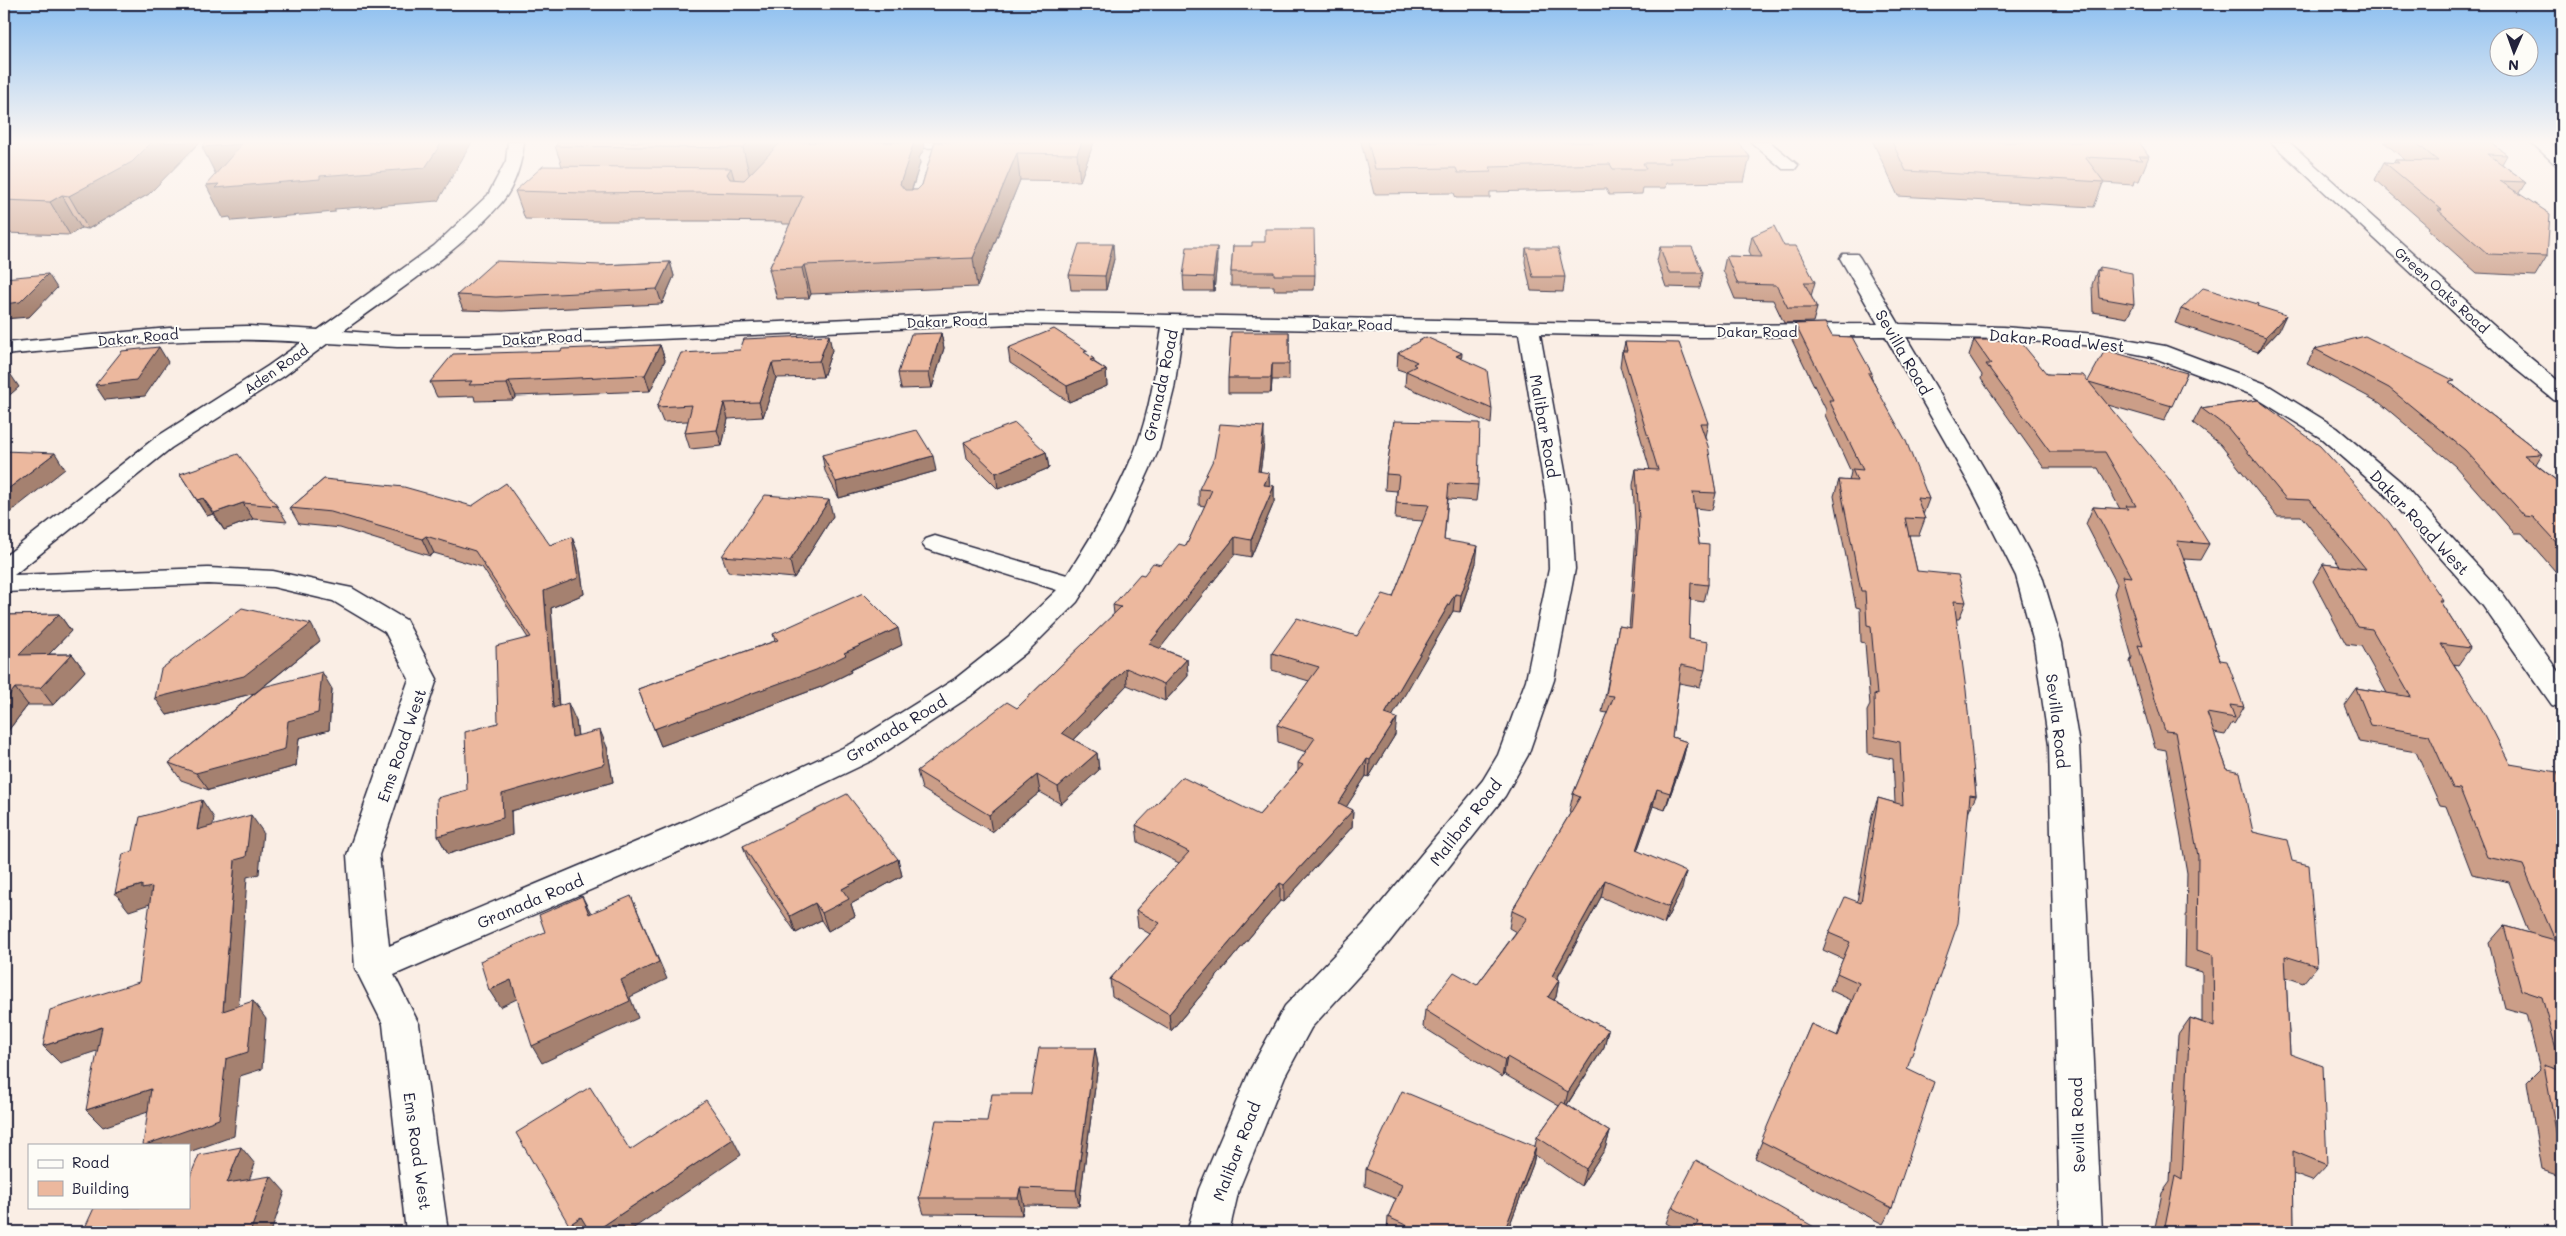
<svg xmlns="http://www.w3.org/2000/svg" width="2566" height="1236" font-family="Mali,sans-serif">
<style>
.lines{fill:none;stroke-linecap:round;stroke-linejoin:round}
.minor-casing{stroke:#22223b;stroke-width:3}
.secondary-casing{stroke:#22223b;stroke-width:3}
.minor{fill:#fdfcf7;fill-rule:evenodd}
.secondary{fill:#fdfcf7;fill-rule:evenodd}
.wall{fill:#cb9e88;stroke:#22223b}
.shaded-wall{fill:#a5816f;stroke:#22223b}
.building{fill:#ecb89e;stroke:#22223b}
.labels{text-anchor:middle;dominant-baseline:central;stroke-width:4;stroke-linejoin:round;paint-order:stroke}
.far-street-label{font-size:14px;fill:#22223b;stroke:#fdfcf7}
.street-label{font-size:16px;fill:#22223b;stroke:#fdfcf7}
</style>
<rect width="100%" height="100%" fill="#faeee5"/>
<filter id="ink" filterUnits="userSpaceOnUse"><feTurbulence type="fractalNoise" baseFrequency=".02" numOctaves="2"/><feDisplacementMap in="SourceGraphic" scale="10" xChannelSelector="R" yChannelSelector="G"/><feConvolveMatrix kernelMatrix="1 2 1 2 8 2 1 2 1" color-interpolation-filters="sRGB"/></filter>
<g filter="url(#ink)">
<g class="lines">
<g class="minor-casing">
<path id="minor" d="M508,142H524C522,162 515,186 502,202C458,253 397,291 343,331L397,335H475L1012,312L1700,325L1878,324L1840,258L1843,254H1857L1860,258L1899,324L2003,327L2097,334L2165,346L2266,384L2337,428L2401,482L2503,594L2562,677V708L2552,705L2483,606L2383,492L2321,438L2250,394L2152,357L2097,346L2003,339L1906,337L1995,487L2042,576L2062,643L2079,745L2102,1232H2060L2049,745L2034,643L2016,576L1971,487L1885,336L1700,337L1540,334L1571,504L1575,569L1554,680L1528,755L1505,796L1387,945L1311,1028L1285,1076L1239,1189L1229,1232H1187L1199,1189L1250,1070L1285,1006L1363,925L1483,780L1498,755L1526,680L1549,569L1547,504L1519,334L1183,327L1174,389L1159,449L1121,532L1077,602L1028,651L975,693L873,760L708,839L394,975L419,1024L448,1232H406L383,1024L355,968L347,855L409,679L385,632L333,601L273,587L208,584L4,592V557L155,438L268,366L302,342C202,335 104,346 4,355V343L169,328L248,326L318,330L434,246L488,195L506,161ZM1012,324L1162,327C1156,368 1150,412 1135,450C1117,494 1093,535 1067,575L935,536L926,539L922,544L926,549L1057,590L1008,637L955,679L851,744L686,821L389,946L379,855L437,679L406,620L352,588L342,586L273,571L208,568L14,575L171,448L284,376L328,343L397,347H475Z
M879,142H1043L1035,147L887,148L881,147Z
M1751,142H1770L1798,165L1795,169H1783Z
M2531,142H2549L2562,153V166L2556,165Z"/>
</g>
<g class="secondary-casing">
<path id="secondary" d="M2271,142H2289L2522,351L2562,384V402L2554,400L2506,361Z"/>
</g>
<use href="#minor" class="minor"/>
<use href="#secondary" class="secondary"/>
</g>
<path class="wall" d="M4,142L149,194L88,229L81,228L70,235L4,233Z
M559,142H923L924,149L919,158L920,163L912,190H917L922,185L935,142H1094L1080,181L1020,180L977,287L811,294L809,298L777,299L769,269L790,224H783L782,222L705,221H592L525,219L515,191L562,166L555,146Z
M1361,142H1738L1750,157L1744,182L1667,183L1666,188H1643L1642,194L1609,195L1606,189L1490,192V198H1456L1454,193L1374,194Z
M1873,142H2139L2149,156L2139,181H2134L2133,185L2103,183L2094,207L1898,196Z
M2384,142H2490L2507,155L2502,164L2526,182L2519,193L2547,256L2535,276L2477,273L2428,229L2429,227L2375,180L2384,162L2394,163L2395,160H2405Z
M1752,236L1784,246L1815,282L1811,296L1817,308L1813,322L1784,323L1773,300L1735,299L1723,270L1726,256L1752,257L1749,251Z
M1233,246L1315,275L1314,290H1274V286H1231V272Z
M1660,247L1703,273L1700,288L1666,287L1657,261Z
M1526,248L1565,277L1563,292L1531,291L1525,262Z
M1114,259L1106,290H1071L1069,275Z
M1217,261L1214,291H1184L1183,276Z
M670,262L674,276L662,304L502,311L463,310L457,295L602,265Z
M2100,267L2134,304L2127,318L2093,312L2092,285L2097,270H2098Z
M2258,304L2257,306L2279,330L2258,352L2175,323L2181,309Z
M1795,324L1832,336L1872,373L1871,377L1929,499L1923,515L1925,519L1919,535H1909L1917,571L1966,602L1959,619H1956L1976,796L1969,811L1907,1069L1892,1208L1883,1224L1755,1158L1811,1024L1837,1036L1851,1000L1830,990L1843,959L1823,950L1829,933L1857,902L1872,815L1878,798L1895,803L1893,759L1868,754L1867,711L1870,705L1865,643L1861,642L1860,608L1856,607L1834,496L1839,480L1849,481L1851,472L1825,415L1826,410L1791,338Z
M1289,332V380H1272L1271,393H1228V378Z
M941,333L944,348L932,388L901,389L898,373Z
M1974,340L2047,374L2088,381L2187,373L2164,421L2108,405L2209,544L2200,560L2184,559L2220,660L2244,707L2234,724L2232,723L2225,735L2214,733L2227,769L2253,832L2317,966L2303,983L2286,977L2290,1054L2327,1165L2312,1181L2293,1174L2294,1232H2154L2162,1193L2170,1182L2178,1035L2190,1018L2202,1022V972L2185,967L2187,873L2166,750L2155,748L2130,662L2132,657L2114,593L2117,584L2086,524L2093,507L2120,509L2098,468H2044L1981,379L1982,375L1969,355Z
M1625,342L1708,423L1705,436L1716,493L1712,510L1695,508L1699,544L1708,585L1704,602L1690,600L1689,639L1705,670L1700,687L1679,683L1672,737L1687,742L1683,759L1665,810L1653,806L1637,851L1682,889L1664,924L1601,897L1557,979L1559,980L1556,997L1554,1000L1608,1030L1604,1047L1567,1105L1610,1132L1605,1149L1581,1186L1535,1155L1533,1164L1507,1232H1387L1388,1217L1396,1199L1365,1186L1366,1169L1535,1146L1537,1137L1559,1106L1504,1074L1502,1077L1423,1027L1425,1010L1477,985L1516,932L1509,928L1512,911L1571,812H1569L1573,794L1607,713L1602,712L1619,626L1629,628L1636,536L1633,485L1636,469L1650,470L1620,366L1622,351H1623Z
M660,345L665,360L650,391L516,396L513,400L475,401L474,396L437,397L430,382L561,351Z
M1008,348L1088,355L1094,359V362L1106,370L1107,386L1069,402L1010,363Z
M2315,349L2453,385L2542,454L2536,464L2562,485V579L2522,533H2514L2455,466L2380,403L2307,364Z
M740,350H832L823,377L776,378L763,417L728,419L722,446L690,449L685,433L688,421L663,422L657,407Z
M1398,353L1462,359L1492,409L1491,424L1405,386L1406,372L1397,369Z
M2258,400L2443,600L2441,603L2470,648L2458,665L2454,664L2510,764L2562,781V1176L2542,1169L2527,1082L2540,1069L2526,1014L2505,1008L2489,943L2504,926L2529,933L2509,882L2472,874L2446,806L2440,805L2416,752L2359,742L2344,705L2356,688L2387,693L2361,646L2346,644L2313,581L2323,564L2340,566L2301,516H2277L2220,444L2193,423L2201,408Z
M1394,421L1478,485L1476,501L1448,499L1444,540L1476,563L1460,612L1453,611L1392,716L1395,735L1369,777L1366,776L1346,807L1353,810L1352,827L1284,902L1280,901L1171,1031L1112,996L1110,979L1150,934L1138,927L1136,910L1179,863L1138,842L1136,825L1259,815L1298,771V763L1306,752L1278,742L1277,725L1309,681L1272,670V653L1357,636L1393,597L1423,521L1395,519L1397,491L1385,490L1386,474Z
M964,442L1046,452L1049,468L998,489L967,458Z
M1264,443L1260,472L1269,486H1274V502L1251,557L1235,554L1160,648L1187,659L1188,676L1165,701L1127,685L1074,740L1097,753L1099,770L1061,804L1040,792L992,832L922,789L917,771L1017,708L1114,614L1113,605L1144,575L1161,565L1186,546L1205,506L1199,505V489Z
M822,455L936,471L839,498L825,471Z
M180,474L277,506L287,522L253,519L224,530L213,514L207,516Z
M324,479L550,545L572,537L578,553L584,594L551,608L559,706L576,721L578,736L607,747L613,782L511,811L512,835L448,854L438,836L467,790L498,723L528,638L482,567L434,553L430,556L340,528L299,524L290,508Z
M833,516L794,578L728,572L722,556Z
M59,614L71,631L49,654H72L85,671L53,705H28L4,736V615Z
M773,634L902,645L850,670L851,672L821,687L661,746L638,689L775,641Z
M320,641L263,687L332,689L329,730L299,738L296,766L209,790L181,780L169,763L255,693L167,715Z
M743,846L898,859L902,876L851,904L855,916L828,931L821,920L796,933L749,863Z
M1095,1048L1098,1065L1079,1206L1024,1205L1022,1215L924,1214L919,1198L987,1121L1031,1094Z
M1672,1207L1823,1232H1681L1666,1223Z"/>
<path class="shaded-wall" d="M152,142H200L149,194L88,229L69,196Z
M442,142H472L438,201L335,209V212L232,221L230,217L223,218L206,185L320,176Z
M748,142H787L751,182L743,148Z
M913,142H923L924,149L919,158L920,163L905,211L900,184Z
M1082,142H1094L1080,181L1077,154Z
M242,144L218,179L202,147Z
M1017,153L1020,180L977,287L973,258Z
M731,168L738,193L727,174Z
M62,195L81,228L70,235L50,202Z
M1113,244L1114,259L1106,290L1105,276Z
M1217,247V261L1214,291L1213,277Z
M670,262L674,276L662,304L657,289Z
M804,265L811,294L809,298L802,268Z
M48,274L57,288L29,317L4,319V304Z
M2286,315L2279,330L2258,352L2266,337Z
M941,333L944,348L932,388L929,373Z
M829,335L832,350L823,377L819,361Z
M660,345L665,360L650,391L645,375Z
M159,347L168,362L145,396L105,400L95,385Z
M1462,353L1461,368L1456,356Z
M772,363L776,378L763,417L759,402Z
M1272,364V380L1271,393V378Z
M1106,370L1107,386L1069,402L1067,386Z
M9,372L19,387L4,400V376Z
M509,381L516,396L513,400L507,384Z
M724,403L728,419L722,446L717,430Z
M1264,427V443L1258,487V471Z
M1046,452L1049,468L998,489L996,473Z
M55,453L65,469L4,517V492Z
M933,456L936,471L839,498L836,482Z
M1269,473L1270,489L1264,485Z
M1274,486V502L1251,557V540Z
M203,498L213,514L207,516L197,500Z
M829,500L833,516L794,578L790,561Z
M243,503L253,519L224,530L214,513Z
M426,536L434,553L430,556L422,539Z
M572,537L578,553L584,594L551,608L560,725L553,708L544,591Z
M1235,537V554L1150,661L1149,644Z
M1478,546L1476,563L1460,612L1461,595Z
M1455,594L1453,611L1384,731L1385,714Z
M59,614L71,631L32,672L19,655Z
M311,624L320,641L255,693L167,715L155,698Z
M898,628L902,645L850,670L851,672L821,687L661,746L654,729L844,653Z
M72,654L85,671L53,705L40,688Z
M1187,659L1188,676L1165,701L1164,684Z
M1126,668L1127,685L1064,750L1062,733Z
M322,672L332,689L329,730L299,738L296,766L209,790L196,773Z
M15,688L28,705L4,736V702Z
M568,703L576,721L580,754L572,737Z
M1397,718L1395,735L1369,777L1370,760Z
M600,730L607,747L613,782L511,811L512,835L448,854L438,836Z
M1687,742L1683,759L1665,810L1670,793Z
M1097,753L1099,770L1061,804L1058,787Z
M1367,759L1366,776L1338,820L1339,803Z
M1037,775L1040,792L992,832L989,815Z
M1657,789L1653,806L1631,868L1636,850Z
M202,800L214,818L210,847L197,830Z
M1353,810L1352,827L1284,902V885Z
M251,815L263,832L259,874L247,877L237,1028L223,1011L235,860Z
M898,859L902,876L851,904L855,916L828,931L822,913L842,889Z
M1686,872L1682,889L1664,924L1669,907Z
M1605,880L1601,897L1549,993L1552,976Z
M1280,883V901L1171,1031L1169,1014Z
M142,885L152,887L153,903L129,911L115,893Z
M582,896L591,913L598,932L589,914Z
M631,896L667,979L630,997L638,1018L542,1063L532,1046L621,980Z
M815,903L821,920L796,933L790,916Z
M511,980L521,997L500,1007L489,990Z
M1559,980L1556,997L1544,1014L1548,997Z
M253,1001L266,1019L262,1069L240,1076L234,1136L189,1152V1145H145L226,1059Z
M102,1027L118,1044L60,1063L43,1046Z
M1608,1030L1604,1047L1564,1109L1568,1092Z
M1095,1048L1098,1065L1079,1206L1076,1190Z
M1507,1057L1504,1074L1502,1077L1505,1060Z
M151,1089L166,1106L103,1127L86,1110Z
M1610,1132L1605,1149L1581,1186L1586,1169Z
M733,1139L741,1155L628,1232H594Z
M241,1147L255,1164L242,1200L227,1183Z
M1536,1147L1533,1164L1507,1232H1504Z
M271,1176L285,1192L271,1232H250Z
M1020,1188L1024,1205L1022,1215L1018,1198Z
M581,1217L591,1232H573L569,1225Z"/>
<path class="building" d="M4,142H152L132,162L69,196L62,195L50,202L4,200Z
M206,142H442L425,168L320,176V179L215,188L219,184L206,185L242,144L202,147Z
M559,142H748L743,148L555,146Z
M781,142H914L900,184L905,190H917L922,185L935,142H1082L1077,154L1017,153L973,258L804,265L802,268L769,269L803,196H776L777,194L698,192L583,193L515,191L543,166L731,168L727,174L730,179L744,180Z
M1368,142H1738L1750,157L1668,158L1671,163H1643L1646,169H1613L1610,164L1490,167L1492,172L1458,173L1456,168L1375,169Z
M1892,142H2139L2149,156H2139L2143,160L2085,157L2104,182L1906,171Z
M2415,142H2490L2507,155L2488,154L2526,182L2500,181L2550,214L2547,256L2488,254L2438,210H2442L2384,162L2399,163L2395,160L2438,161Z
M1774,226L1784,246H1796L1815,282H1804L1817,308H1788L1776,285L1738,284L1726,256L1762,257L1752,236Z
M1265,229H1314L1315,275H1274V272H1231L1233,246H1252V242H1265Z
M1079,244H1113L1105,276L1069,275Z
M1187,247H1217L1213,277L1183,276Z
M1660,247H1692L1703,273H1669Z
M1526,248H1558L1565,277H1533Z
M495,261L602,265L670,262L657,289L496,297L457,295Z
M2100,267L2132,273L2134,304L2099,298L2097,270L2100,271Z
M48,274L20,302L4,304V278Z
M2203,288L2258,304L2257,306L2286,315L2266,337L2181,309Z
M1825,323L1832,336L1852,337L1872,373H1868L1906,441L1929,499L1917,498L1925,519L1905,518L1917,571L1958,575L1966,602L1954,601L1966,690L1976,796L1970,795L1958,923L1907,1069L1934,1082L1892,1208L1761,1141L1811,1024L1838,1036L1859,983L1837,973L1850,942L1829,933L1845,897L1861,903L1878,798L1903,805L1900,742L1875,737L1874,694L1877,695L1871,626L1867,625L1865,591H1861L1839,480L1857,481L1852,469L1863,470L1829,400H1833L1795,324Z
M1054,329L1088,351L1084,352L1094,359L1090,360L1106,370L1067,386L1008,348Z
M1231,332H1289V364H1272L1271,378H1228Z
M941,333L929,373H898L911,334Z
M829,335L819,361L772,363L759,402L724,403L717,430L685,433L692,405L657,407L681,353L740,350L744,339Z
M2365,336L2455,381L2449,382L2542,454L2524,455L2562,485V549L2533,517L2525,516L2465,450L2389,388L2315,349Z
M1426,337L1462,353L1456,356L1487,370L1492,409L1406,371L1416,366L1413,364L1417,362L1398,353Z
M1974,340H2019L2047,374L2083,375L2088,381L2105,350L2187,373L2172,406L2089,382L2169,479L2209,544L2177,541L2220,660L2227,661L2244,707L2230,705L2235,718L2207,713L2227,769L2240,772L2253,832L2287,840L2292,861L2309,865L2317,966L2285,956L2290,1054L2323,1066L2327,1165L2293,1151L2294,1232H2164L2175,1176L2182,1180L2190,1018L2214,1027L2213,955L2197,950L2198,856L2175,732L2165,731L2138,645L2143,646L2122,576L2131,577L2093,507L2128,509L2126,506H2136L2105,452H2050L1986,364H1991Z
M1625,342L1679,343L1708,423H1700L1708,446L1716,493L1693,492L1699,544L1709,545L1708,585L1691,583L1689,639L1708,642L1705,670L1681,665L1672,737L1687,742L1670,793L1657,789L1636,850L1686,872L1669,907L1605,880L1552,976L1559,980L1548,997L1608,1030L1568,1092L1507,1057L1505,1060L1425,1010L1454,972L1477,985L1527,918L1512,911L1580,797L1573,794L1614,696L1606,695L1619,626L1631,628L1639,520L1636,469L1658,470L1622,351H1627Z
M660,345L645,375L509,381L507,384L469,385L472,381L430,382L453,354L561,351L562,349Z
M159,347L136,380L95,385L122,351Z
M4,372H9L4,376Z
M2258,400L2320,446L2389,522L2443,600H2439L2470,648L2441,644L2484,713L2510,764L2557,772L2562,781V1153H2560L2544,1065L2562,1071L2542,997L2521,990L2504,926L2555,940L2523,865L2487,857L2460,789L2453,788L2429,735L2371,725L2356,688L2411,697L2372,629L2357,627L2323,564L2366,569L2310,500L2286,499L2228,428L2201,408Z
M1394,421L1480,423L1478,485L1449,483L1444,540L1478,546L1461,595L1455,594L1385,714L1397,718L1370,760L1367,759L1339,803L1353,810L1284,885L1280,883L1169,1014L1110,979L1160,923L1136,910L1189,852L1136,825L1182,777L1259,815L1303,765L1298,763L1315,738L1277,725L1319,667L1272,653L1297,618L1357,636L1383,594L1393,597L1429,505L1396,503L1399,475L1386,474Z
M1015,423L1046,452L996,473L964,442Z
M1220,424L1264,427L1258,471L1269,473L1264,485L1274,486L1251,540L1235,537L1149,644L1187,659L1164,684L1126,668L1062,733L1097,753L1058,787L1037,775L989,815L917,771L1007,702L1017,708L1121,607L1113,605L1140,574L1144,575L1153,563L1161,565L1179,544L1186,546L1212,490L1199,489L1214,458Z
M917,430L933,456L836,482L822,455Z
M4,451L55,453L4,492Z
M238,454L277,506L243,503L214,513L203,498L197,500L180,474Z
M324,479L404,487L472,506L506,483L550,545L572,537L578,578L544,591L553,708L568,703L572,737L600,730L605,764L502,794L503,818L438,836L437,798L467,790L465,732L498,723L496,646L531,637L475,551L426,536L422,539L331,512L290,508Z
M765,495L829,500L790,561L722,556Z
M863,593L898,628L844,653L846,655L816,670L654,729L638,689L778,640L773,634Z
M242,608L311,624L244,676L155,698L161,669Z
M59,614L19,655L72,654L40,688H15L4,702V615Z
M322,672L318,713L288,721L285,749L196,773L169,763L263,687Z
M847,794L898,859L842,889L849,899L822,913L815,903L790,916L743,846Z
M202,800L197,830L251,815L246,857L235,860L223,1011L253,1001L248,1052L226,1059L219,1119L145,1145H143L151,1089L86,1110L102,1027L43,1046L50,1010L139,982L152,887L142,889V885L115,893L123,854L133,851L140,817Z
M582,896L589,914L631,896L659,962L621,980L630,1001L532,1046L511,980L489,990L480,961L545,932L539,915Z
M1039,1048H1095L1076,1190L1020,1188L1018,1198H919L936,1120L987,1121L992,1094H1031Z
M590,1087L630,1150L706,1100L733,1139L594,1232H590L581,1217L569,1225L516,1133Z
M1402,1091L1536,1147L1504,1232L1494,1227L1492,1232H1421L1388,1217L1402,1185L1366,1169Z
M1562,1102L1610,1132L1586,1169L1537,1137Z
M241,1147L227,1183L271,1176L250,1232H83L94,1208L101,1207H189V1179L199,1155Z
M1696,1160L1823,1232H1693L1698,1222L1672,1207Z"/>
</g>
<linearGradient id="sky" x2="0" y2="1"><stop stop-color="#8cbff0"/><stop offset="0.45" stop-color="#fdf7f3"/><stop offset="1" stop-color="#fdf7f3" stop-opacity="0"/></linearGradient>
<rect width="2566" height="315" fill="url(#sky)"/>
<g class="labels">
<g class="far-street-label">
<text transform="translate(2442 290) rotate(42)">Green Oaks Road</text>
<text transform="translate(947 321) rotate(-2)">Dakar Road</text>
<text transform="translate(1352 324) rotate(1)">Dakar Road</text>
<text x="1757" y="331">Dakar Road</text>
<text transform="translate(138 337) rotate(-5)">Dakar Road</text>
<text transform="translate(542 338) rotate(-3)">Dakar Road</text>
<text transform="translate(276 369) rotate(-35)">Aden Road</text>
</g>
<g class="street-label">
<text transform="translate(2057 340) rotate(5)">Dakar Road West</text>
<text transform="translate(1904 352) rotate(60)">Sevilla Road</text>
<text transform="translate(1160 385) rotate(-78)">Granada Road</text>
<text transform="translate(1545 426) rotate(80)">Malibar Road</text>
<text transform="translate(2420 522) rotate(47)">Dakar Road West</text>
<text transform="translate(2058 721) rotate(83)">Sevilla Road</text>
<text transform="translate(896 728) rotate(-31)">Granada Road</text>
<text transform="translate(401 745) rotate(-71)">Ems Road West</text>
<text transform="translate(1465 822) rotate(-52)">Malibar Road</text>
<text transform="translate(530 901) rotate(-23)">Granada Road</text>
<text transform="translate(2077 1125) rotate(-92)">Sevilla Road</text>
<text transform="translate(418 1151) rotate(82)">Ems Road West</text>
<text transform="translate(1236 1151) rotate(-69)">Malibar Road</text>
</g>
</g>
<rect width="2566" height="1236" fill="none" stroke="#fdfcf7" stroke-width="20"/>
<rect x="10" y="10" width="2546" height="1216" fill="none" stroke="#22223b" stroke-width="2" filter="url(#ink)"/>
<rect x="28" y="1144" width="162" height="65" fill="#fdfcf7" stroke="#a5a5ac"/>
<rect x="38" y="1160" width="25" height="8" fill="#fdfcf7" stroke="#a5a5ac"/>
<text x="72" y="1168" font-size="15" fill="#22223b">Road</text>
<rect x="38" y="1181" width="25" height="15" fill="#ecb89e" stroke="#a5a5ac"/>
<text x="72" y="1194" font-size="15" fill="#22223b">Building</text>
<g transform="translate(2514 52) rotate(182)"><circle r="24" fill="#fdfcf7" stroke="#a5a5ac"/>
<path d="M0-4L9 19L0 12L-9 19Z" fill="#22223b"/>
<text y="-8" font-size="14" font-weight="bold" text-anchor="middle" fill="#22223b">N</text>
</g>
</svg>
